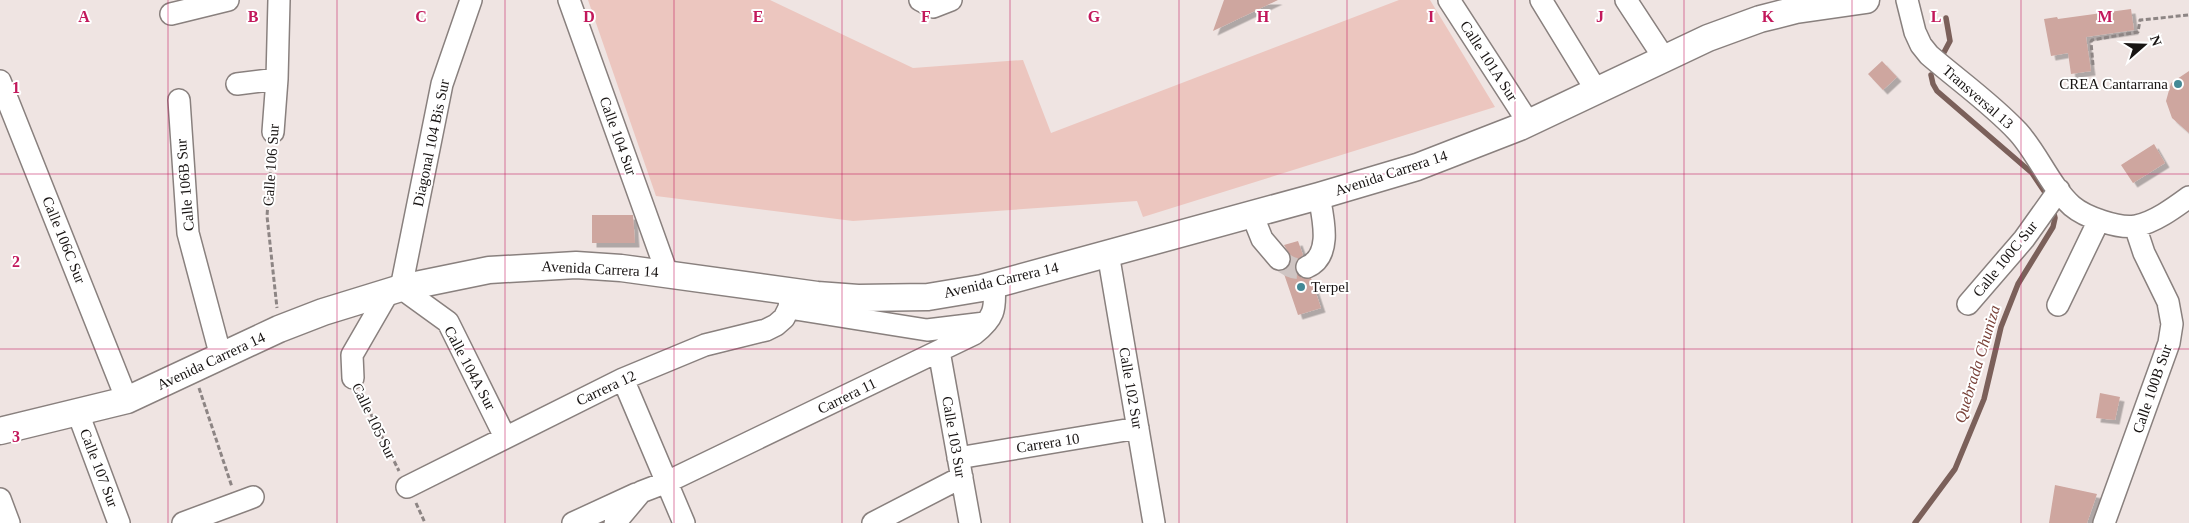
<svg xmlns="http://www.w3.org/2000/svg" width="2189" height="523" font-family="'Times New Roman',serif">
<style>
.green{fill:#ecc6bf}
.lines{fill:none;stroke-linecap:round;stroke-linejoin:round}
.stream{stroke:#7b605a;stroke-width:5.5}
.building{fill:#cea69f;filter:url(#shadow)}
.minor-tunnel{stroke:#cfc5c3;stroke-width:21;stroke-dasharray:21 11;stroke-linecap:butt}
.minor-casing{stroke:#89807e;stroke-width:24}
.major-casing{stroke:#89807e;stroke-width:29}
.path{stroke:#8d8584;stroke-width:3;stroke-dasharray:5 2.5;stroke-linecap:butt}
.minor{stroke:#fff;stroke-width:21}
.major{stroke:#fff;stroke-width:26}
.grid{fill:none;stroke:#c2185b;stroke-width:1;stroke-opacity:0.55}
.poi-dot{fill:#448996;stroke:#fff;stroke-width:2}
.labels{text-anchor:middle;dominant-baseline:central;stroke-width:4;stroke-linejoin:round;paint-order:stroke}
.street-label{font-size:15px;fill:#181413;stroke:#fff}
.poi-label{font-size:15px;fill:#181413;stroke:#fff;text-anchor:end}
.water-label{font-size:16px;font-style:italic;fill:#7a433a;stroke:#fff}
.grid-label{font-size:16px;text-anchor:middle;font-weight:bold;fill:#c2185b;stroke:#fff;stroke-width:4;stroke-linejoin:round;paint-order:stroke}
</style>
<defs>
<filter id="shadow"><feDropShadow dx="4.5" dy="4.5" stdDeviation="0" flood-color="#0004"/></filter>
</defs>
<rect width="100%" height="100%" fill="#efe4e2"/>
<path class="green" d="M588,0H770L913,68L1023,60L1051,133L1399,0H1430L1495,107L1143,217L1137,201L853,221L656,196Z"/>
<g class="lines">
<path class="stream" d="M1941,58L1950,41L1946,18
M1931,75L1933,84L1937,91L2032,173L2044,191
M1915,523L1955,469L1984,399L2001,327L2018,284L2053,227L2055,218L2053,210"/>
</g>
<path class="building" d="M1224,0H1278L1213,31Z
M2131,9L2134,30L2086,37L2091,71L2071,74L2068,53L2051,56L2044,19L2057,17L2058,19Z
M1882,61L1897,77L1883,90L1868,74Z
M2189,71V133L2172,118L2166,101L2171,83Z
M2154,144L2165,163L2133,183L2121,165Z
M592,215H633L635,243H592Z
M1298,241L1303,255L1296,262V273L1302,278H1311L1321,308L1298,315L1283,271L1291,264V257L1284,245Z
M2100,393L2120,397L2115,420L2096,418Z
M2055,485L2097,494L2087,523H2049Z"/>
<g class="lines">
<path class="minor-tunnel" d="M1279,259C1288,267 1295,271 1307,267"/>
<g class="minor-casing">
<path id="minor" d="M471,0L442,84L401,288L448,322L505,437
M569,0L667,273
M920,0L933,7L951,0
M1449,0L1528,122
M1541,0L1596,90
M1626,0L1664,58
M1907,0L1915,32L1921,45L1929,55C1958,80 1992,104 2018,132C2038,154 2050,186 2072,206C2085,217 2118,229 2136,226C2155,222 2174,208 2189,197
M171,14L228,0
M0,81L127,400
M237,84L277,79
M179,100L188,233L221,357
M273,132L277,79L279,0
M1252,214L1262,239L1279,259
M1108,253L1154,523
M1307,267C1333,256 1323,218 1319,196
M1968,304L2024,239L2059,190
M2058,305L2099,220
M789,308L927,330L985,323
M939,351L970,523
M353,378L352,355L389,291
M623,379L684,523
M78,413L119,523
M958,458L1138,428
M407,487L623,379L705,345L766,330L776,325L784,318L789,308L791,291
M0,499L9,523
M183,523L253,497
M573,523L636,494
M615,523L641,492L667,482L974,334C994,318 996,310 994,285
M873,523L962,477
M2104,523L2169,343L2172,324L2168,302L2144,253L2135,226"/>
</g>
<g class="major-casing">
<path id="major" d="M0,431L127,400L279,329L323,312L401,288L489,270L576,265L621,268L817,295L858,298L928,297L982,288L1319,196L1417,167L1520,127L1708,38L1760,19L1796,10L1866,0"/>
</g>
<path class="path" d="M2093,65L2091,42L2092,40L2138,32L2140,20L2189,15
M272,150L267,216L277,308
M199,388L232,487
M361,394L399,471
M416,503L425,523"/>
<use href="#minor" class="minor"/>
<use href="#major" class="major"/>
</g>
<path class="grid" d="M168,0V523M337,0V523M505,0V523M674,0V523M842,0V523M1010,0V523M1179,0V523M1347,0V523M1515,0V523M1684,0V523M1852,0V523M2021,0V523M0,174H2189M0,349H2189"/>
<g class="poi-dot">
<circle cx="2178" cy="84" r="5"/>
<circle cx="1301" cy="287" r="5"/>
</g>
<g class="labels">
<g class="street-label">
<text transform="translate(1489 61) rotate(57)">Calle 101A Sur</text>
<text transform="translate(1978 97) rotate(41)">Transversal 13</text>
<text transform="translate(618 136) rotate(70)">Calle 104 Sur</text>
<text transform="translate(431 143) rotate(-78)">Diagonal 104 Bis Sur</text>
<text transform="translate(271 165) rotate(-86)">Calle 106 Sur</text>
<text transform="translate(1391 173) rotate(-18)">Avenida Carrera 14</text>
<text transform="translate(185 185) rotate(-95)">Calle 106B Sur</text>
<text transform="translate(64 240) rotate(68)">Calle 106C Sur</text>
<text transform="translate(2005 259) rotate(-51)">Calle 100C Sur</text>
<text transform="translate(600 269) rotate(3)">Avenida Carrera 14</text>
<text transform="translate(1001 280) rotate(-13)">Avenida Carrera 14</text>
<text transform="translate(211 361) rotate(-25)">Avenida Carrera 14</text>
<text transform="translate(470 368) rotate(62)">Calle 104A Sur</text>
<text transform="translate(606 388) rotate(-25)">Carrera 12</text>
<text transform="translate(1131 388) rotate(80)">Calle 102 Sur</text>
<text transform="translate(2152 389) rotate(-71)">Calle 100B Sur</text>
<text transform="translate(847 396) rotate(-26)">Carrera 11</text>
<text transform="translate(374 421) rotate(64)">Calle 105 Sur</text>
<text transform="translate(954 437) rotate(80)">Calle 103 Sur</text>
<text transform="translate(1048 443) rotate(-9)">Carrera 10</text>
<text transform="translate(99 468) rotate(69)">Calle 107 Sur</text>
</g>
<g class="poi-label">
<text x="2168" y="84">CREA Cantarrana</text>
<text x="1311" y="287" text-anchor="start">Terpel</text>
</g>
<g class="water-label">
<text transform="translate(1977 364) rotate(-73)">Quebrada Chuniza</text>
</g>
</g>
<g class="grid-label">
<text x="84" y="22">A</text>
<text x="253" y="22">B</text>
<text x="421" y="22">C</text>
<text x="589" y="22">D</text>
<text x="758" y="22">E</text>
<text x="926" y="22">F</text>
<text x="1094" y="22">G</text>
<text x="1263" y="22">H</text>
<text x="1431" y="22">I</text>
<text x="1600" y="22">J</text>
<text x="1768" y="22">K</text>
<text x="1936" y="22">L</text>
<text x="2105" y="22">M</text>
<text x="16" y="93">1</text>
<text x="16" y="267">2</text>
<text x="16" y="442">3</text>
</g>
<g transform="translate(2144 45) rotate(70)" stroke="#ffffff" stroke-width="4" paint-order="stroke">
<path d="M0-4L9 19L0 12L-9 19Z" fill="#181413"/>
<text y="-8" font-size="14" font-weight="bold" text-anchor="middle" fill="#181413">N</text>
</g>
</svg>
